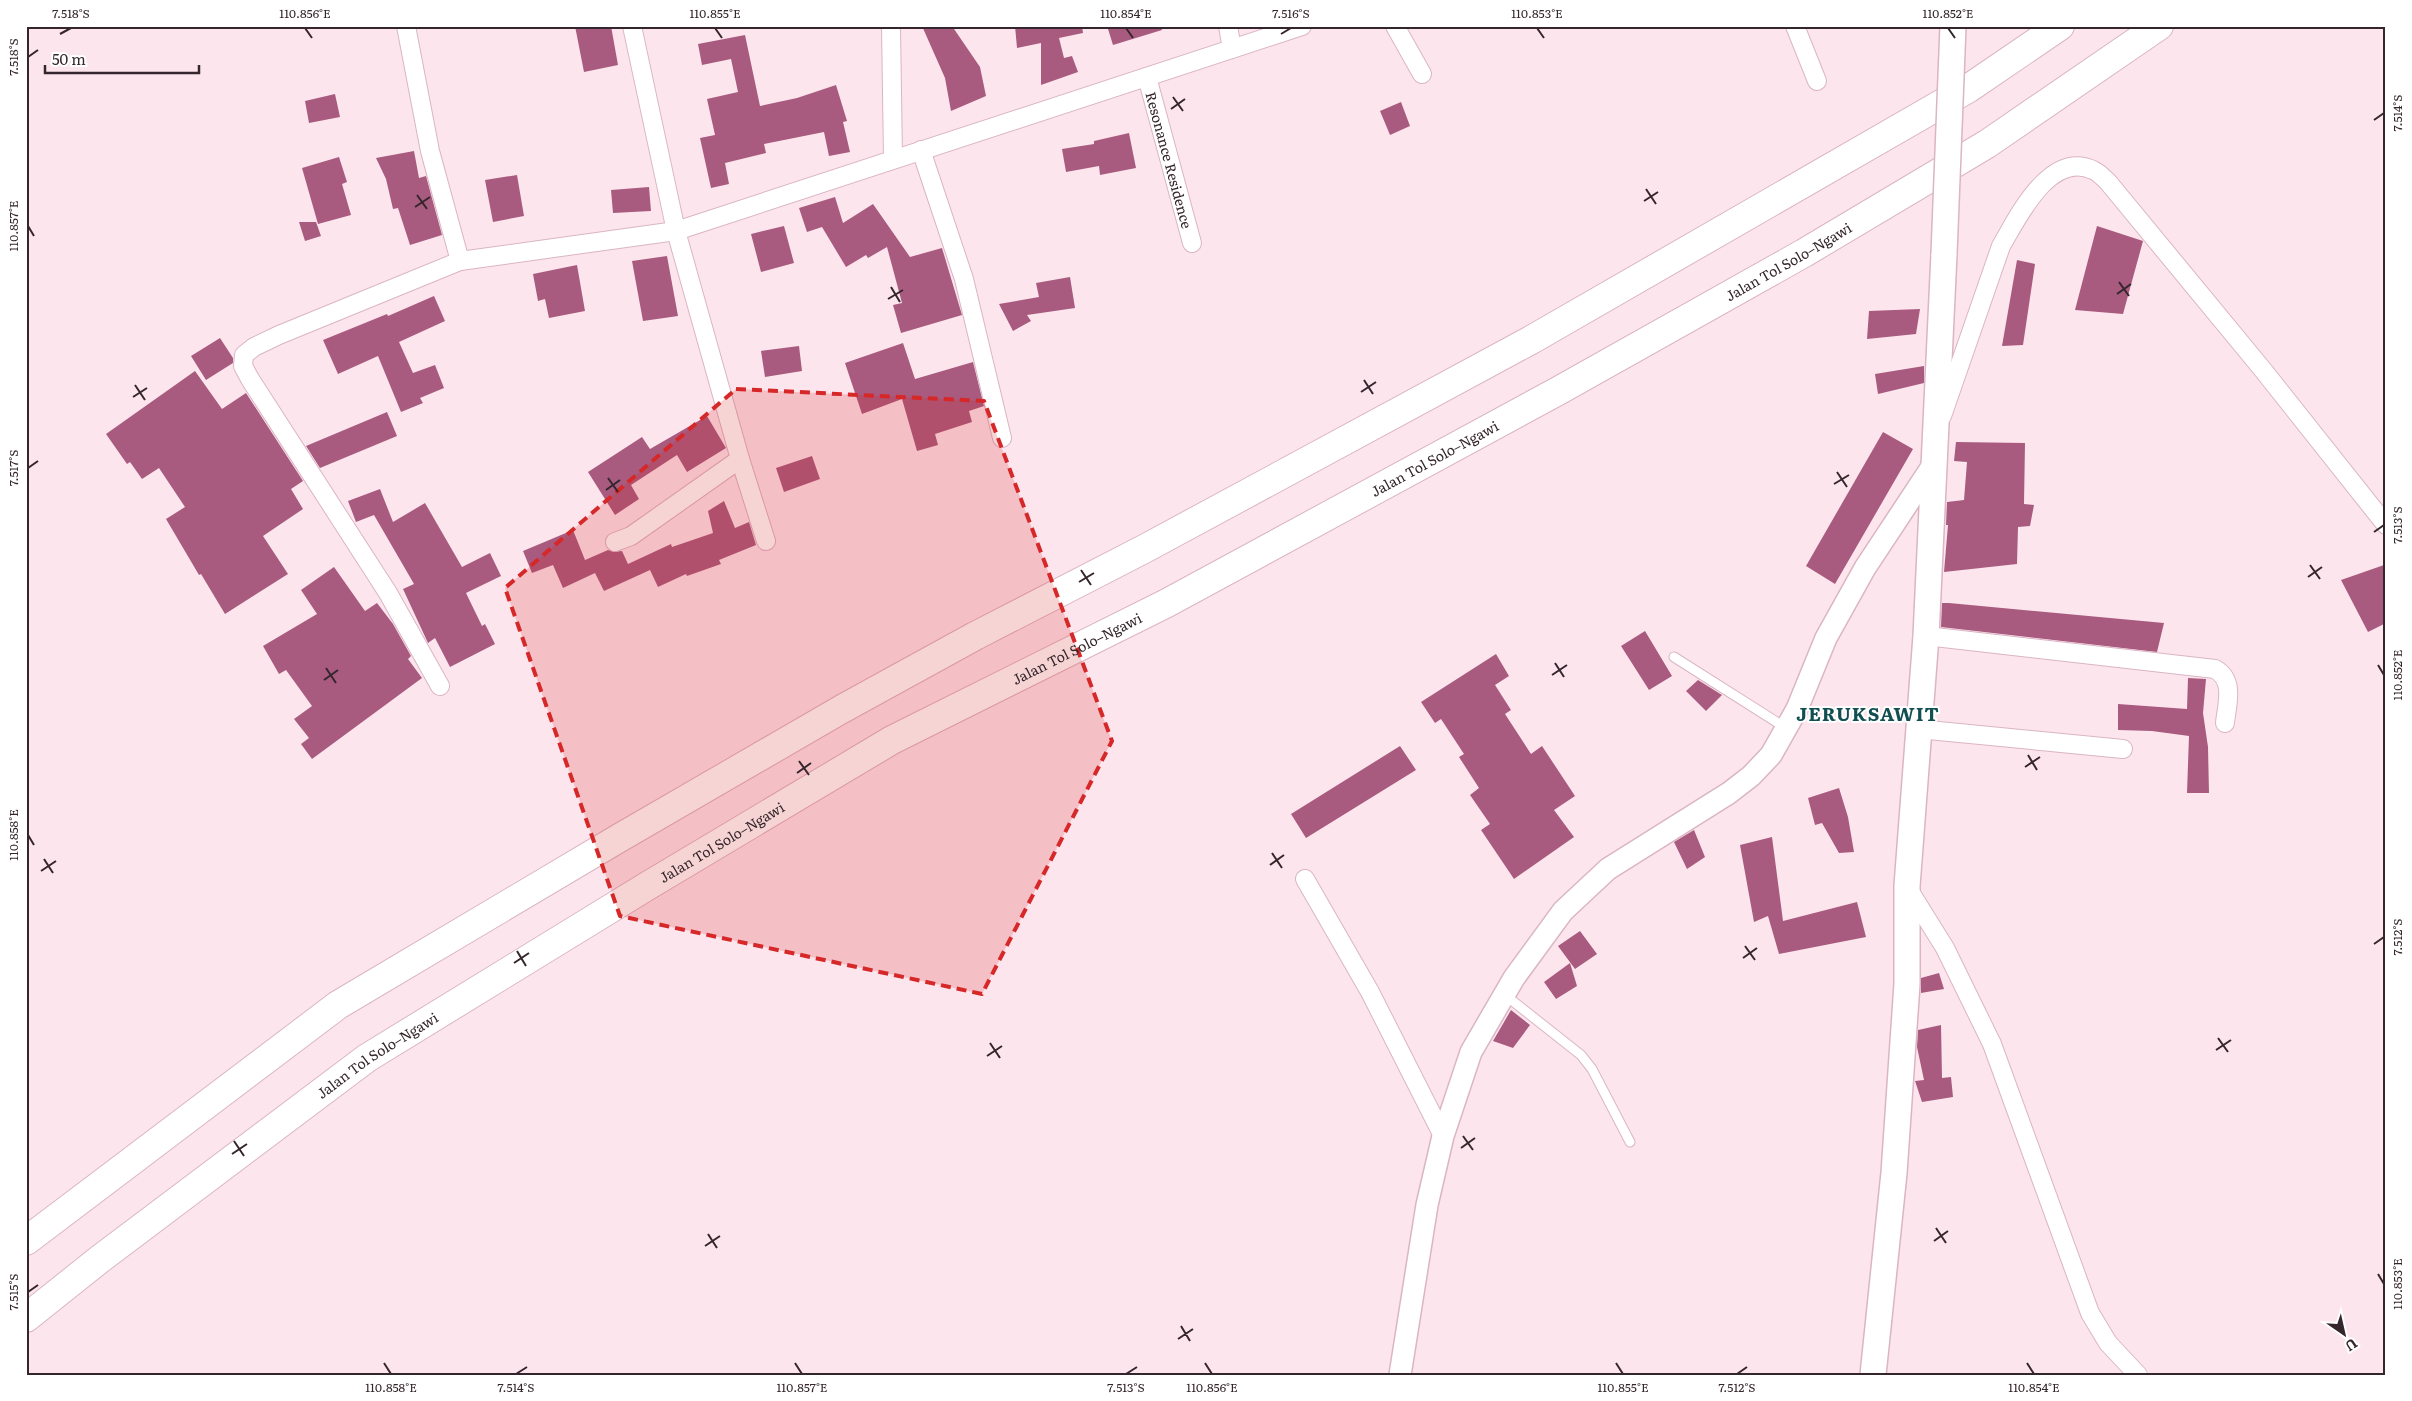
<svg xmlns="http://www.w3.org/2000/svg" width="2412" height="1401" font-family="Literata,serif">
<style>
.building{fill:#a85b7f}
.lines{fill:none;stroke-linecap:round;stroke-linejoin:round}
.service-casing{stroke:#dab5c4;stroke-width:11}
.minor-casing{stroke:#dab5c4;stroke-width:20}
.tertiary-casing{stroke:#dab5c4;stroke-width:24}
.secondary-casing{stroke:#dab5c4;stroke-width:28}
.motorway-casing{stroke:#dab5c4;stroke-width:30}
.service{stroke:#fff;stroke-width:9}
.minor{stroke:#fff;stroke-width:18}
.tertiary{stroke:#fff;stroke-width:21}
.secondary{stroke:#fff;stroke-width:25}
.motorway{stroke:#fff;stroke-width:28}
.secondary-bridge-casing{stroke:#dab5c4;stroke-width:28;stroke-linecap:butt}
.secondary-bridge{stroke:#fff;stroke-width:25}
.marked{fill:#d62828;fill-opacity:0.2;stroke:#d62828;stroke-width:4;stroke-dasharray:10 6;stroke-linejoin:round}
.ticks{fill:none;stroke:#34262c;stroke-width:2}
.labels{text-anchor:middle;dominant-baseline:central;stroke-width:4;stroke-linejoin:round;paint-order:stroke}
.street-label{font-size:14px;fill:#34262c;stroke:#fff}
.district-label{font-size:19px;font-weight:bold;letter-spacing:1px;fill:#114f53;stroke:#fff}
.neatline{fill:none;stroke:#34262c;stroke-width:2}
.ticks-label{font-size:12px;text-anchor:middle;fill:#34262c}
</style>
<rect width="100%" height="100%" fill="#fde5ee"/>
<path class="building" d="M575,26H611L618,65L584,72Z
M922,26H952L980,67L986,96L951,111L945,78Z
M1015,26H1082L1083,33L1059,38L1064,58L1072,56L1078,72L1041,85V43L1017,48Z
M1118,26H1161L1162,30L1113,45L1108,29Z
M745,35L760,106L797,98L836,85L847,121L843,122L850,152L829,156L824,132L764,144L766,153L725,163L729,184L711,188L700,138L715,135L707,99L738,92L731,59L702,65L698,44Z
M335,94L340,117L309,123L305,101Z
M1401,102L1410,126L1390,135L1380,111Z
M1129,133L1136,168L1100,175L1099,166L1066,172L1062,149L1094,144V141Z
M414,151L419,178L426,176L442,235L410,245L398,208L393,209L386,179L376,158Z
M339,157L347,182L342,184L351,215L318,224L302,168Z
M517,175L524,216L493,222L485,180Z
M649,187L651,211L613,213L611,190Z
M835,197L843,223L873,204L910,257L942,248L962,315L901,333L893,305L902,303L887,247L868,258L866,255L846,267L822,227L807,232L799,208Z
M299,222H316L321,236L305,241Z
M784,226L794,263L761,272L751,234Z
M2097,226L2143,241L2123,314L2075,310Z
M667,256L678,316L643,321L632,261Z
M2017,260L2035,264L2023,345L2002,346Z
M577,265L585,311L549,318L545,299L538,301L533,274Z
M1070,277L1075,308L1027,315L1031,321L1013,331L999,304L1039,297L1036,283Z
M434,296L445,321L399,342L413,373L435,365L444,388L420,398L423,403L401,412L378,356L338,374L323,340L387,314L388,316Z
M1920,309L1916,334L1867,339L1869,311Z
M220,338L233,358V363L206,380L191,356Z
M903,343L915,379L973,362L984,406L969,411L972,422L935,434L938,445L917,451L902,399L862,414L845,363Z
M799,346L802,371L765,377L761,351Z
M1924,366V383L1878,394L1875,374Z
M195,371L222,409L246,393L303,481L291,489L303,509L263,536L288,574L225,614L201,574L199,575L166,519L185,507L159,468L142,479L130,462L127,464L106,434Z
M387,412L397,436L320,468L306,446Z
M707,416L726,448L687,472L677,455L631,485L639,499L615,515L588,472L642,437L650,449Z
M1883,432L1913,449L1835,584L1806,566Z
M1956,442L2025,443L2024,504L2034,505L2030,526L2018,527L2017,564L1944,572L1948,525H1946L1947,502L1964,500L1967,462L1954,461Z
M812,456L820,479L784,492L776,468Z
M380,489L393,522L425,503L462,567L490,553L501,576L466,593L482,626L485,624L495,644L450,667L435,638L428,643L403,589L414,584L374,515L356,522L348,501Z
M724,501L735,528L749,522L756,545L719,560L721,564L687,576L686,574L658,587L650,570L604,591L595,573L563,588L553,565L532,573L523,551L573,530L585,560L608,550L614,552L622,551L628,564L671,544L672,547L713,533L708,511Z
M2384,565L2386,576L2384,624L2368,632L2341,580Z
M334,567L365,611L377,603L393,624L411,656L408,659L422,678L312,759L301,744L309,738L294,719L312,706L286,670L279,674L263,646L317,614L301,590Z
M1942,603H1949L2164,623L2157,652L1941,627Z
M1645,631L1672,676L1649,690L1621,646Z
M1496,654L1509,676L1495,685L1511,710L1505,714L1531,754L1542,746L1575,796L1554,810L1574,837L1514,879L1481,830L1490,824L1470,795L1479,788L1459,757L1464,754L1441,719L1435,723L1421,702Z
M2188,678L2206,679L2203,713L2208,747L2209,793H2187L2189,736L2152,731L2118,730V704L2187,709Z
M1698,680L1722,695L1706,711L1686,691Z
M1400,746L1416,770L1306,838L1291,814Z
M1839,788L1848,817L1854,852L1839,853L1822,823L1815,825L1808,798Z
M1694,830L1705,857L1687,869L1674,842Z
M1772,837L1783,921L1857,902L1866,937L1779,954L1768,916L1754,922L1740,845Z
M1580,931L1597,954L1575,969L1558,946Z
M1570,963L1577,986L1556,999L1544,982Z
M1939,973L1944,989L1921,993V978Z
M1511,1010L1530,1025L1513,1048L1493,1041Z
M1941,1025L1942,1078L1951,1077L1953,1097L1922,1102L1915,1081L1924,1080L1917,1047L1918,1030Z"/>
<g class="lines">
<g class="service-casing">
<path id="service" d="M1674,657L1786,728
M1505,995L1581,1055L1592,1069L1630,1142"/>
</g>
<g class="minor-casing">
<g id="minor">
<path d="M406,26L430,151L460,261"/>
<path d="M632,26L676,231L740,459L766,541"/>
<path d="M891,26L893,159"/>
<path d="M1228,26L1232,49"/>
<path d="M1395,26L1422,74"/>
<path d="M1795,26L1817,81"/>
<path id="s1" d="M1147,77L1192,243"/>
<path d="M921,150L964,279L1002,438"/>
<path d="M1942,416L2001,246C2018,217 2050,150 2093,170C2098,172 2104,178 2108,182L2263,370L2386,525"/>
<path d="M615,542L631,536L740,459"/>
<path d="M1926,636L2215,669C2235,680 2227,704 2225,723"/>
<path d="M440,686L388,593L250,379L243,366L244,355L254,347L279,335L460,261L676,231L1302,26"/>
<path d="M1918,729L2123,749"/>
<path d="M1305,879L1370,992L1443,1136"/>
<path d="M1907,887L1945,948L1992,1044L2090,1313L2108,1343L2138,1375"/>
</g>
</g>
<g class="tertiary-casing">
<path id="tertiary" d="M1400,1375L1427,1205L1443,1136L1471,1052L1514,978L1563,911L1608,869L1729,793L1751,776L1771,755L1797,709L1826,638L1865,568L1935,462"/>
</g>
<g class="secondary-casing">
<path id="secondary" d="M1873,1375L1894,1173L1907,984V886L1926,636L1944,254"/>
</g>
<g class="motorway-casing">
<g id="motorway">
<path d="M26,1241L338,1005L621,837L842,709L975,636L1146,548L1531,340L1969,88L2060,26"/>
<path id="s2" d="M26,1318L100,1259L367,1058L649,885L892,740L1167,603L1558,391L1804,253L1987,144L2159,26"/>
</g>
</g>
<use href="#service" class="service"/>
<use href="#minor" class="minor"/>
<use href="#tertiary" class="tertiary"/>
<use href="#secondary" class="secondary"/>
<use href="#motorway" class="motorway"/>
<g class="secondary-bridge-casing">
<path id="secondary-bridge" d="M1944,254L1953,26"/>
</g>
<use href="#secondary-bridge" class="secondary-bridge"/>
</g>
<path class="marked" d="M736,389L984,401L1112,741L982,994L620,916L505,588Z"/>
<path class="ticks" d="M305,28L312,38M715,28L722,38M1126,28L1133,38M1537,28L1544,38M1948,28L1955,38M60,34L71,28M1281,34L1291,28M28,57L38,50M1173,97L1183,111M1171,109L1185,99M2374,120L2384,113M1646,189L1656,204M417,195L427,209M1644,201L1658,192M415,207L430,197M28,226L34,236M2119,282L2129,296M891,287L900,302M2117,294L2131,284M888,299L903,290M1364,380L1373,394M135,385L145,400M1361,392L1376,382M133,397L147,388M28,468L38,461M1837,472L1847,487M608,478L618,492M1834,484L1849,475M606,490L620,480M2374,532L2384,525M2310,565L2320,579M1081,570L1091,585M2308,577L2322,567M1079,582L1094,573M1555,663L1564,677M2378,665L2384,675M326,668L336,683M1552,675L1567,665M324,680L338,670M2028,755L2037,770M799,761L809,775M2025,767L2040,757M797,773L811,763M28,835L34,845M1272,853L1282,868M44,859L53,873M1270,865L1284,855M41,871L56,861M2374,944L2384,937M1745,946L1755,960M517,951L526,966M1743,958L1757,948M514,963L529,953M2218,1038L2228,1052M990,1043L1000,1058M2216,1050L2231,1040M987,1056L1002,1046M1463,1136L1473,1150M234,1141L244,1156M1461,1148L1475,1138M232,1154L247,1144M1936,1228L1946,1243M708,1234L717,1248M1934,1241L1948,1231M705,1246L720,1236M2378,1274L2384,1284M28,1292L38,1285M1181,1326L1190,1341M1178,1339L1193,1329M384,1363L391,1374M795,1363L802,1374M1205,1363L1212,1374M1616,1363L1623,1374M2027,1363L2034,1374M516,1374L527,1367M1126,1374L1137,1367M1737,1374L1747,1367"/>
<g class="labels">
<g class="street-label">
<text stroke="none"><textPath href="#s1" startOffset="86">Resonance Residence</textPath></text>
<text stroke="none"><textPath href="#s2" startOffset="2059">Jalan Tol Solo–Ngawi</textPath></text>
<text stroke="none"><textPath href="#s2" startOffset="1654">Jalan Tol Solo–Ngawi</textPath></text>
<text stroke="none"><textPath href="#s2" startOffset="1249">Jalan Tol Solo–Ngawi</textPath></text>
<text stroke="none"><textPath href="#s2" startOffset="844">Jalan Tol Solo–Ngawi</textPath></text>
<text stroke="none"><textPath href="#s2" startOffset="439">Jalan Tol Solo–Ngawi</textPath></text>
</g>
<g class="district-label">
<text x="1868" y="713">JERUKSAWIT</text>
</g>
</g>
<rect width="2412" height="1401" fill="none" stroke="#ffffff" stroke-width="55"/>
<g transform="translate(2344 1334) rotate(146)" stroke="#ffffff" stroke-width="4" paint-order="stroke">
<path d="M0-4L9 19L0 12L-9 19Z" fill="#34262c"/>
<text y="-8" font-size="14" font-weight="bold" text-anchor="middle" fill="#34262c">U</text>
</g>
<path d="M45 65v8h154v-8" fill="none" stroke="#34262c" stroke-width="2.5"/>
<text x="52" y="65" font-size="15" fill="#34262c" stroke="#ffffff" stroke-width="4" paint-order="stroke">50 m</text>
<rect x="28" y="28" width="2356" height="1346" class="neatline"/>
<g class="ticks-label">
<text x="71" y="18">7.518°S</text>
<text x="305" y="18">110.856°E</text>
<text x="715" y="18">110.855°E</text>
<text x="1126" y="18">110.854°E</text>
<text x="1291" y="18">7.516°S</text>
<text x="1537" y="18">110.853°E</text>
<text x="1948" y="18">110.852°E</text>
<text transform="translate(14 57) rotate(-90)" y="4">7.518°S</text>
<text transform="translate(2398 113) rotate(-90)" y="4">7.514°S</text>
<text transform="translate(14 226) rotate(-90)" y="4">110.857°E</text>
<text transform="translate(14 468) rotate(-90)" y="4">7.517°S</text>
<text transform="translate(2398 525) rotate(-90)" y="4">7.513°S</text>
<text transform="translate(2398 675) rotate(-90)" y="4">110.852°E</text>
<text transform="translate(14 835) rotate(-90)" y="4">110.858°E</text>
<text transform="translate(2398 937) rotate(-90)" y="4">7.512°S</text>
<text transform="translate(2398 1284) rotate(-90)" y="4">110.853°E</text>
<text transform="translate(14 1292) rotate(-90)" y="4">7.515°S</text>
<text x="391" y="1392">110.858°E</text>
<text x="516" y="1392">7.514°S</text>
<text x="802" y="1392">110.857°E</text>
<text x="1126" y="1392">7.513°S</text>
<text x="1212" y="1392">110.856°E</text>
<text x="1623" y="1392">110.855°E</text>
<text x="1737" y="1392">7.512°S</text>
<text x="2034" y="1392">110.854°E</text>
</g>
</svg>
